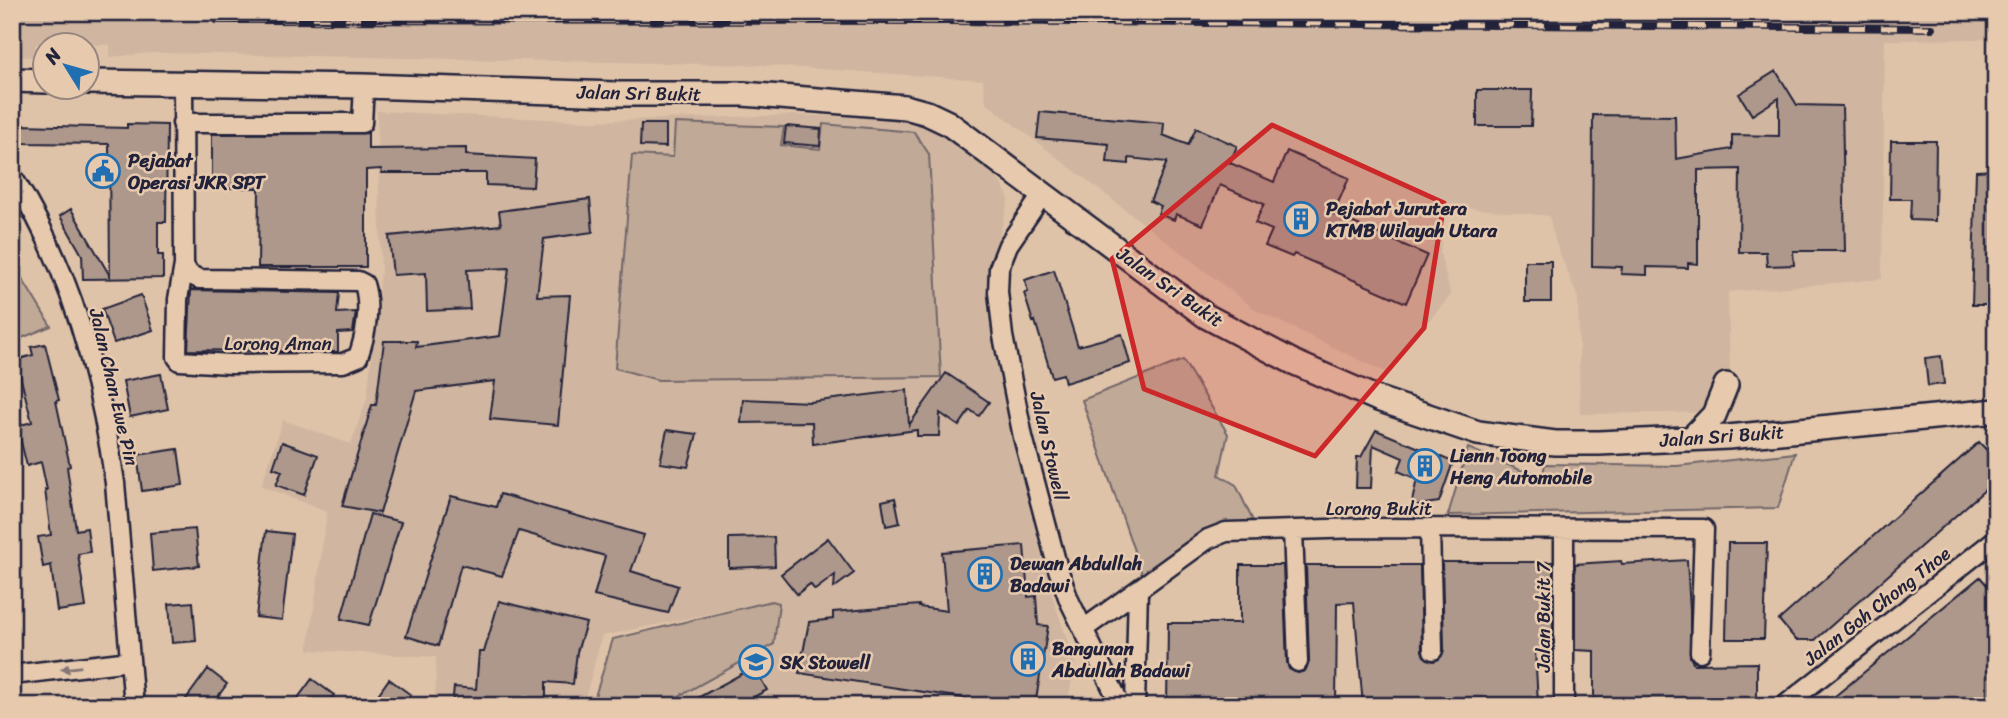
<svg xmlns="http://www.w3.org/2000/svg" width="2008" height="718" font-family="Sriracha,sans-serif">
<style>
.built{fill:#d0b6a0}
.green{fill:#c0a997;stroke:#716669;stroke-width:2}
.building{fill:#ae988c;stroke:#22223b;stroke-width:2}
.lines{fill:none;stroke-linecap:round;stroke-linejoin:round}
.minor-casing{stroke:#22223b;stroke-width:23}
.tertiary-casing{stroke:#22223b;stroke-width:28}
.minor{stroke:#e7caae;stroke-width:18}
.tertiary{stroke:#e7caae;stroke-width:23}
.rail-casing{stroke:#22223b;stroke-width:8}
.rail{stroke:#e7caae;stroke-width:5;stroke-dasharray:16;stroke-linecap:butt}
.oneway{fill:#847674}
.marked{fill:#cd2829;fill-opacity:0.2;stroke:#cd2829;stroke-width:5;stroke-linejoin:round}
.labels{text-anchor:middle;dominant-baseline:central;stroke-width:5;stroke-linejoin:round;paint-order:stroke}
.street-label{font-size:19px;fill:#22223b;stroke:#e7caae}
.poi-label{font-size:19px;font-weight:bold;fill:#22223b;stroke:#e7caae;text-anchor:start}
</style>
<rect width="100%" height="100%" fill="#dfc3a9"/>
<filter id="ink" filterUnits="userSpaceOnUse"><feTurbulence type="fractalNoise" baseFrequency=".0143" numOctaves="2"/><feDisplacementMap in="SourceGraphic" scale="14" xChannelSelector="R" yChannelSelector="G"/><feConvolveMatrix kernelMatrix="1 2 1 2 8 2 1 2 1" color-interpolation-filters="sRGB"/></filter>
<g filter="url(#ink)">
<path class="built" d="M12,12H1996V39L1885,40L1882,279L1728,292L1731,412L1580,414L1578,298L1556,244L1549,216L1447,206L1440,253L1451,295L1385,372L1256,310L986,103L983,80L759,65L215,54L153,53L110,57V45L36,44L35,57L12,56Z
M377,111L589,121L796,115L923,120L991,170L1003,186L1009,199L985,289L1016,453L1051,592L1075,663L1067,706H661L707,679L772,601L602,636L583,706H435L436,657L308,650L327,512L261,486L283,420L351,444L367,398L381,270Z"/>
<path class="green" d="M675,123L784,127L781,145L820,149L823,124L914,132L929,154L941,377L658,380L615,368L632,155L673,157Z
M12,262L51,326L12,342Z
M1183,360L1228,434L1219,475L1236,485L1254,523L1205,529L1142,574L1082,400Z
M1468,448L1520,470L1543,474L1545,464L1677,466L1795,453L1778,508L1448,515Z
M772,601L779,603L774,644L661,706H592L613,639Z"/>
<path class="building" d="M1776,71L1797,105L1842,106L1845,251H1793L1794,265L1767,266L1766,252H1739L1740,169L1698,170V264L1688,263V268L1647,267V275L1621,274L1622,267L1592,266L1593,115L1675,116L1676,159L1732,149V135L1779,136V98L1752,115L1739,94Z
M1477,90H1532L1531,126H1477Z
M1040,112L1164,123L1163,135L1188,145L1196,128L1237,146L1230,163L1274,182L1287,151L1349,178L1333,214L1427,255L1406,303L1294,254L1292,257L1265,246L1272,230L1255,223L1264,204L1220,185L1203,225L1176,214L1174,220L1158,214L1161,206L1150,201L1167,162L1129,158V164L1107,162L1109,144L1037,138Z
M127,124L167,125L166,222H158V255H163V278L83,279L82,255L60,216L71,209L110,276L109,144L21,143L22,125L127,128Z
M641,124H666V147L640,146Z
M786,126L821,129L820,146L784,143Z
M368,133V149L466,148V155L535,159L533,187L486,185V173H382L381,169L366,170V267H258L259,188H212V134Z
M1891,141H1936L1935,221L1910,220L1911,199H1890Z
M1996,170L1994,262H1996V305H1972L1976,171Z
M590,199L593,232L544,239L537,296L570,295L558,425L490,419L495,381L416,391L380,513L342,506L372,405H376L384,341H417L416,347L500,336L509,268L467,270L470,309L427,311L426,273L393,275L389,236L501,225L499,211Z
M1525,261H1551V302H1525Z
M1054,270L1078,346L1122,334L1130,363L1065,383L1063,374L1052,377L1035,321L1033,322L1024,293L1028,292L1025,280Z
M191,290L339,293L337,313L356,312L353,332L338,333V352L188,350Z
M141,295L153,330L114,343L102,309Z
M45,344L59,400L56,401L70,466L67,467L76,530L87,528L90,552L78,554L86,607L57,611L51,565L43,567L38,537L51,535L45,490H47L41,462L27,466L17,426L32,422L16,360L33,355L31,347Z
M1941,356L1944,384L1928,386L1925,358Z
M946,373L989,402L979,416L970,410L959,426L940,413L939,436H917V430L813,444L812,422L741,423L743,399L810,402L907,390L909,425Z
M161,374L168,409L130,417L123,381Z
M667,430L697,434L688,467L660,463Z
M1376,430L1453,462L1439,502L1411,506L1417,479L1398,471L1403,458L1373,445L1371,488H1356L1357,457H1361Z
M282,442L318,455L304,495L276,485L282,471L273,468Z
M1979,442L1996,460V480L1815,640H1796L1779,620Z
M178,449L183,485L142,491L137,455Z
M500,494L644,535L631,571L678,586L668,613L594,596L605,556L519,531L502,576L461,565L438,646L406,636L451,496L496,507Z
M895,498L900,523L886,526L882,501Z
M370,514L401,522L369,625L341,619Z
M195,529L199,566L153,571L150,533Z
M266,531L292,534L282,620L256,617Z
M774,537L775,566L729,568V538Z
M828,538L854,573L834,588L835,575L815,590L810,584L797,594L781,574Z
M1728,543H1767L1764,639H1726Z
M1024,545L1028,597L1036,596L1038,625L1048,626L1035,706H1015L799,673L809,622L833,619V612L919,605V607L947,611L942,552Z
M1687,560L1690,610V657L1694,664L1757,663V703L1594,705V651L1575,650V564L1621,561L1622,564Z
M1442,562H1553V650H1535L1538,703L1432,706V702L1363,706L1354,602L1337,603L1336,706H1167L1168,623H1240V565H1283L1287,662L1289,669L1298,673L1305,671L1309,662L1306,565H1420L1422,650L1424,656L1433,661L1439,659L1444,650Z
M1980,577L1996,595V706H1823Z
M499,601L586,623L577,652L573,684L546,682V706H452L454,687L476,689L479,652H484Z
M193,602L196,641L172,643L169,604Z
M754,667L767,690L737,706H683Z
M208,669L227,684L211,706H181Z
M312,679L334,695L326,706H292Z
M389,679L411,695L404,706H370Z"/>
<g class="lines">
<g class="minor-casing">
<path id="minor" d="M183,84L184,265L189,274L199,279L358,281L364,284C371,306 366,335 358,357L343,363L230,364L180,361L177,357L178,299L184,265
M182,123H362L364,86
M12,176C71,268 100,376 115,483L134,706
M1043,194L1008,245L999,268L998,292L1003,336L1023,437L1058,569L1069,600L1121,706
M1430,528L1433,650
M1564,529V706
M1293,530L1298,662
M1085,628L1208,539L1226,532L1361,528L1704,529L1700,652
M12,675L130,661
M1135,706L1138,590
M1784,706L1996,539"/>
</g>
<g class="tertiary-casing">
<path id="tertiary" d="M12,80L46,81
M88,82L364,86L616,94H743L905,107L927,113L948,123L1206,316L1293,362L1378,399L1478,433L1555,443H1599L1728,437L1996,411
M1691,439L1714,415L1726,385"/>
</g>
<use href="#minor" class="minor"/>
<use href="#tertiary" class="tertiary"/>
<g class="rail-casing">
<path id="rail" d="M1742,17L1784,12
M217,20L943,21L1932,28"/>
</g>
<use href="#rail" class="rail"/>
</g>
<defs><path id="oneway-solid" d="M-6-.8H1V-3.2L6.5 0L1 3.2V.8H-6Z" transform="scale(1.75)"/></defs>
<use class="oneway" href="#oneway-solid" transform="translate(71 668) rotate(173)"/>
</g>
<path class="marked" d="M1272,125L1444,203L1424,328L1315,456L1144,389L1112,259Z"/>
<defs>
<g id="civic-ring" transform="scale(1.75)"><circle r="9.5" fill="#e7caae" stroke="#1f6fb2" stroke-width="1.5"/><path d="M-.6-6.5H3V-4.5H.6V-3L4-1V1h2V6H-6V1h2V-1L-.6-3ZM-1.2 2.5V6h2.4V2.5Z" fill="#1f6fb2"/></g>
<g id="building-ring" transform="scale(1.75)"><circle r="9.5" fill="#e7caae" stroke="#1f6fb2" stroke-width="1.5"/><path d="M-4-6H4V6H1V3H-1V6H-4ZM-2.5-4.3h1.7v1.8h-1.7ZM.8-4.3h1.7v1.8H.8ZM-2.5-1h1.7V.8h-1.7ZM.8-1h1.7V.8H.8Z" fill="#1f6fb2"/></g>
<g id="school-ring" transform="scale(1.75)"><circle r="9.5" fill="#e7caae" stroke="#1f6fb2" stroke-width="1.5"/><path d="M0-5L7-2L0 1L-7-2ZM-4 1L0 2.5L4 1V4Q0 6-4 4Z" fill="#1f6fb2"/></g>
</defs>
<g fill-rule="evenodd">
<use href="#civic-ring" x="103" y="171"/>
<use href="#building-ring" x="1301" y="219"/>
<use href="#building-ring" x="1425" y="466"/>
<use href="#building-ring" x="985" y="574"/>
<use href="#building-ring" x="1028" y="659"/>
<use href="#school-ring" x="756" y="662"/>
</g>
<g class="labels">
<g class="street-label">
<text transform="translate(639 93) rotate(1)">Jalan Sri Bukit</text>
<text transform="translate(1170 287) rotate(35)">Jalan Sri Bukit</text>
<text x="278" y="343">Lorong Aman</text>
<text transform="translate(114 387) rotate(77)">Jalan Chan Ewe Pin</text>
<text transform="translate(1722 436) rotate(-4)">Jalan Sri Bukit</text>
<text transform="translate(1049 446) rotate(77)">Jalan Stowell</text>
<text x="1379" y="508">Lorong Bukit</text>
<text transform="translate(1877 606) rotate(-38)">Jalan Goh Chong Thoe</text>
<text transform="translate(1543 617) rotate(-90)">Jalan Bukit 7</text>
</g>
<g class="poi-label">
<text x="128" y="160">Pejabat<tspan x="128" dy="22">Operasi JKR SPT</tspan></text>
<text x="1326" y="208">Pejabat Jurutera<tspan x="1326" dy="22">KTMB Wilayah Utara</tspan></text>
<text x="1450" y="455">Lienn Toong<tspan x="1450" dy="22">Heng Automobile</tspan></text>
<text x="1010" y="563">Dewan Abdullah<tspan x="1010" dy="22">Badawi</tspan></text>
<text x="1052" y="648">Bangunan<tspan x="1052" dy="22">Abdullah Badawi</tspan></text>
<text x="780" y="662">SK Stowell</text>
</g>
</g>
<rect width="2008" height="718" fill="none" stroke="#e7caae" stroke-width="42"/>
<rect x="21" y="21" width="1966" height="676" fill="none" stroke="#22223b" stroke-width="2.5" filter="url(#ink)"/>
<g transform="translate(66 66) rotate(307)"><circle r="33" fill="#e7caae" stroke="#988780" stroke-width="2"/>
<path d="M0-5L12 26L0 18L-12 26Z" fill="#1f6fb2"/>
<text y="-10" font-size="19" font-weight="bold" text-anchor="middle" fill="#22223b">N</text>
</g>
</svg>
